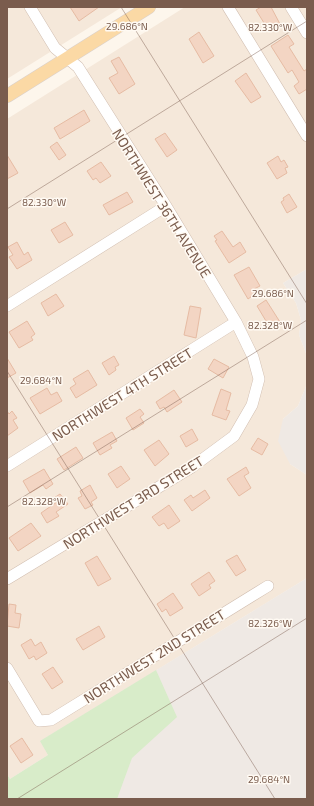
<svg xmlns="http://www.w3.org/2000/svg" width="314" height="806" font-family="'Exo 2',sans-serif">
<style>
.residential{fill:#f5e8da}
.industrial{fill:#efe9e4}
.green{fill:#d8ecc9}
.building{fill:#f3d5c3;stroke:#e6bba3}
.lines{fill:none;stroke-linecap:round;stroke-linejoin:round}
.minor-casing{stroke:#d1beb0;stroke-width:12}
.major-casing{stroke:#dad1cd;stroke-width:14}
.minor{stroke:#fff;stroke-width:11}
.major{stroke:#fbd9a5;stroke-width:13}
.ticks{fill:none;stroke:#7a5c4d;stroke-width:1;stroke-opacity:0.45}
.labels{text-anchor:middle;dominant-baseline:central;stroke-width:3;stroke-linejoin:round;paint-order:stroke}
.street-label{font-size:14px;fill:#7a5c4d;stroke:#fffaf3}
.ticks-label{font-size:10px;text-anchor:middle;fill:#7a5c4d;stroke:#fffaf3;stroke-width:3;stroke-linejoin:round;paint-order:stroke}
</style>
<rect width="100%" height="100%" fill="#fdf6ec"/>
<path class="residential" d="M7,7H122L7,79Z
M185,7H307V269L283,283L296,303L301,320L299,335L307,356V384L298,406L283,419L290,464L307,475V578L41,741L48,755L10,779L7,774V119Z"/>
<path class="industrial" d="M307,269V356L299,335L301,320L296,303L283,283Z
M307,384V475L290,464L278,441L283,419L298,406Z
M307,578V799H23L10,779L48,755L40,741Z"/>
<path class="green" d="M156,670L177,717L132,758L117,799H7V774L10,779L48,755L40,741Z"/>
<path class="building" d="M70,7H99L79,21Z
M261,7H271L280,24L269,31L256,10Z
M199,32L214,56L203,63L189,39Z
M288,35L294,44L289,47L304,71L307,69V89L299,94L294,86L299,82L292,70L288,73L271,46Z
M119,57L135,84L119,94L109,78L118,73L111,61Z
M246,73L261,97L251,103L235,81Z
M84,110L90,121L60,139L54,128Z
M165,133L177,150L167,157L155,139Z
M57,142L66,155L59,160L50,147Z
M7,155L18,173L7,179Z
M278,156L281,162L284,160L288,167L285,168L287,173L277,179L267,163Z
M101,162L111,176L100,183L96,178L93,180L87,171Z
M127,192L133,202L109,215L103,205Z
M289,194L297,207L287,213L281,202L284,200L283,198Z
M65,222L73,235L59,243L51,230Z
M222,231L233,247L240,242L246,252L229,263L215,241L217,240L214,236Z
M17,242L24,255L28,252L32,260L17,269L9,257L13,255L8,247Z
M249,267L260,286L252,290L255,294L248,299L234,275Z
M56,294L64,306L48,316L41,303Z
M266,300L280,322L267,329L264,323L266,321L257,306Z
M190,306L201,308L196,338L184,335Z
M27,321L35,334L31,337L33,340L19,348L9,332Z
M114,356L119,365L115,367L116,370L109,375L102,363Z
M7,358L16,373L7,378Z
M214,359L229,367L223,378L208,369Z
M88,370L97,385L76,398L70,388L76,384L73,379Z
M47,388L51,395L57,392L62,401L40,414L30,398Z
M221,389L231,393L226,410L230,411L226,420L212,415Z
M174,390L182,402L167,412L164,407L160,409L156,402Z
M140,409L144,414L140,417L144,423L133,430L126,418Z
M7,411L9,414L12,411L17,418L13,420L18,428L7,436Z
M192,429L198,440L186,447L180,436Z
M112,432L117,441L110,445L112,448L100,455L93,443Z
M258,438L268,444L262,455L251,449Z
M159,440L169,454L155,466L144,450Z
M76,447L83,458L64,470L57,459Z
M121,466L130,479L117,488L108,474Z
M246,467L249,473L244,476L251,488L239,496L227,479Z
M44,469L53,484L46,489L43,485L30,493L23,481Z
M90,485L97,498L91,502L93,505L85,509L78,498L82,496L80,491Z
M205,490L210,498L192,511L184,500L191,495L193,498Z
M60,494L68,504L56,512L59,516L47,523L41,513L57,502L54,498Z
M169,505L180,521L168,529L164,523L159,526L152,517Z
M31,523L41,536L18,551L9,538Z
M237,555L246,570L236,576L226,561Z
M97,556L111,579L98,586L85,563Z
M209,572L215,581L209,585L211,588L199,596L191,584Z
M173,593L183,608L170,616L166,609L162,612L157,604Z
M9,604L16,605L15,613L21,614L19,628L7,626Z
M99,626L105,637L83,650L76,639Z
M31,639L35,646L41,642L47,653L36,660L34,656L29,659L21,645Z
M53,667L63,682L52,689L42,674Z
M22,738L33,755L21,763L10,746Z"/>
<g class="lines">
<g class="minor-casing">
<path id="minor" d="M228,7L307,136
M291,7L307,33
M7,306L166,206
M7,466L236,322
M7,579L192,467L234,436L252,405L259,379L253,357L236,322L166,206L78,67L55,48L30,7
M7,668L39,721L51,720L268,586"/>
</g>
<g class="major-casing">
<path id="major" d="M7,96L149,7"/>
</g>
<use href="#minor" class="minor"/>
<use href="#major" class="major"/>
</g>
<path class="ticks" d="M121,7L307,304M7,209L307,21M7,371L275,799M7,507L307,320M17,799L307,618"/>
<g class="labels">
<g class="street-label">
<text transform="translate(162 203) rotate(58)">NORTHWEST 36TH AVENUE</text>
<text transform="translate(122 394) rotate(-32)">NORTHWEST 4TH STREET</text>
<text transform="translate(133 502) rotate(-32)">NORTHWEST 3RD STREET</text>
<text transform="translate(154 656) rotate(-32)">NORTHWEST 2ND STREET</text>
</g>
</g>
<g class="ticks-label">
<text x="127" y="30">29.686°N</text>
<text x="270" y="31">82.330°W</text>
<text x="44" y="206">82.330°W</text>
<text x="273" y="297">29.686°N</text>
<text x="270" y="329">82.328°W</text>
<text x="41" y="384">29.684°N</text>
<text x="44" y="505">82.328°W</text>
<text x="270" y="627">82.326°W</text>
<text x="269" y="783">29.684°N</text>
</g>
<rect width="314" height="806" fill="none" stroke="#7a5c4d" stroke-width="16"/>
</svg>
